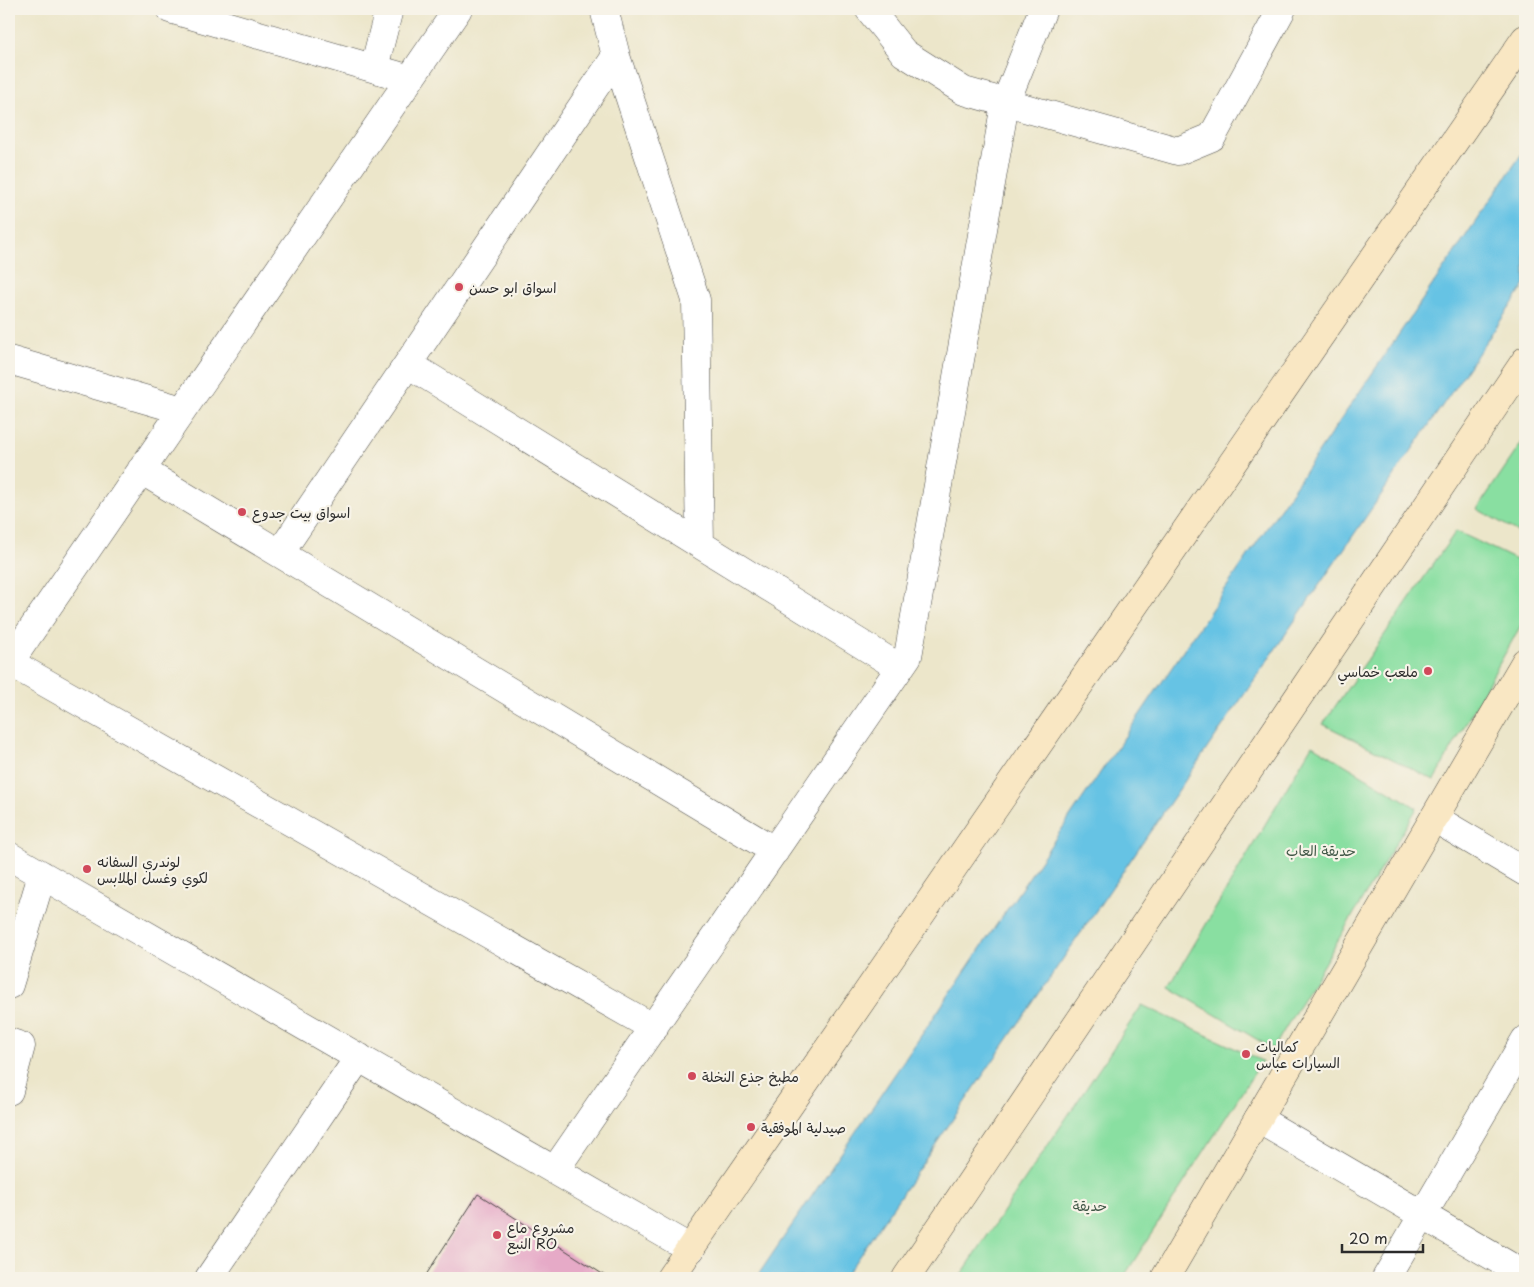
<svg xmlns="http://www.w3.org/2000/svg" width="1534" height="1287" font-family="'Playpen Sans','Playpen Sans Arabic',sans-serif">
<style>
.green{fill:#89dfa1;stroke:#5a8566}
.water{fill:#66c3e4;stroke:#487788}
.building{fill:#e6aac7}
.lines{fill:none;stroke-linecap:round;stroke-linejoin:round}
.street-casing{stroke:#484743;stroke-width:29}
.secondary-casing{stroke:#484743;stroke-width:29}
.street{stroke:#fff;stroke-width:28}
.secondary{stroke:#f9e7c3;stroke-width:28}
.poi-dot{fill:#d1495b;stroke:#f7f3e8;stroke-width:2}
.labels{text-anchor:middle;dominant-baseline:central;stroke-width:4.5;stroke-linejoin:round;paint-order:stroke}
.poi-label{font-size:14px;fill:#2b2b2b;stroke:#f7f3e8;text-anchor:start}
.park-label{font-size:14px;fill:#425848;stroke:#f7f3e8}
</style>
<rect width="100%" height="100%" fill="#f7f3e8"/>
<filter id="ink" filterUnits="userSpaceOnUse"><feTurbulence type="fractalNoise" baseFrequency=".02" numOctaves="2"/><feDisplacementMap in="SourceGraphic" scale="10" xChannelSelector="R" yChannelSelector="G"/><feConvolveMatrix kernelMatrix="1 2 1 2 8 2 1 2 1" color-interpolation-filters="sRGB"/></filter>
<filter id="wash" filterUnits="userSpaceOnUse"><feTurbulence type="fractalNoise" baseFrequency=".0096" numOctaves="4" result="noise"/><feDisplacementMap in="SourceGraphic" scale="20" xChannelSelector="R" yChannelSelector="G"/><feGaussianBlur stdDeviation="1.12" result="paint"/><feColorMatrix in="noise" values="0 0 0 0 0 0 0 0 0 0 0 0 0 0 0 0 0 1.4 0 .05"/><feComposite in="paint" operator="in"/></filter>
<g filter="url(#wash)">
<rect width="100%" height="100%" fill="#ece6ca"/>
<path class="green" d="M1525,438V536L1477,509Z
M1456,531L1525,564V618L1434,780L1323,724Z
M1312,745L1417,808L1273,1049L1169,987Z
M1142,1005L1262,1061L1123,1278H959Z"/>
<path class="water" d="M1525,149V285L844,1278H756Z"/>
<g id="blocks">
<path class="building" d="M478,1194L607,1277L424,1278Z"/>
</g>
</g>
<g filter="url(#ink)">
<use href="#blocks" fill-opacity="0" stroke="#484743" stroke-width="1"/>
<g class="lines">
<g class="street-casing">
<path id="street" d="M170,9L410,79
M604,9L616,56L696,300L700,544
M869,9L904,53L964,91L1178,151L1212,137L1282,9
M374,68L389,9
M9,360L182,410
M408,364L900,668
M141,470L775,851
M280,553L616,56
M9,662L654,1028
M9,663L458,9
M1434,818L1525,872
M9,856L691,1249
M9,985L42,875
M9,1042L21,1046L9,1091
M1258,1119L1525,1275
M555,1170L908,656L1005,104L1043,9
M209,1278L359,1057
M1386,1278L1525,1040"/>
</g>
<g class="secondary-casing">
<path id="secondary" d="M670,1278L1525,39
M906,1278L1525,361
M1165,1278L1525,662"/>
</g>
<use href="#street" class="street"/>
<use href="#secondary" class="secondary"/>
</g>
</g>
<g class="poi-dot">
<circle cx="459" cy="287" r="5"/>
<circle cx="242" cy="512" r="5"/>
<circle cx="1428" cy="671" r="5"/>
<circle cx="87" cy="869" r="5"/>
<circle cx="1246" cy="1054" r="5"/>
<circle cx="692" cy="1076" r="5"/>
<circle cx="751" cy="1127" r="5"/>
<circle cx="497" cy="1235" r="5"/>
</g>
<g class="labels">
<g class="poi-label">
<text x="469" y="287">اسواق ابو حسن</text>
<text x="252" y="512">اسواق بيت جدوع</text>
<text x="1418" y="671" text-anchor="end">ملعب خماسي</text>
<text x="97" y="861">لوندري السفانه<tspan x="97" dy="16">لكوي وغسل الملابس</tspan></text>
<text x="1256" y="1046">كماليات<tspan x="1256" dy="16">السيارات عباس</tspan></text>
<text x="702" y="1076">مطبخ جذع النخلة</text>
<text x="761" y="1127">صيدلية الموفقية</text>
<text x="507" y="1227">مشروع ماع<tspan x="507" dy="16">النبع RO</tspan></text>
</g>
<g class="park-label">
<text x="1321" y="850">حديقة العاب</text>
<text x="1090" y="1205">حديقة</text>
</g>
</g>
<rect width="1534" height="1287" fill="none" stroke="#f7f3e8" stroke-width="30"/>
<path d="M1342 1244v8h81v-8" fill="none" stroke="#2b2b2b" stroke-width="2.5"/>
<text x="1349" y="1244" font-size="15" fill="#2b2b2b" stroke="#f7f3e8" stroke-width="4" paint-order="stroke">20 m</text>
</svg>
